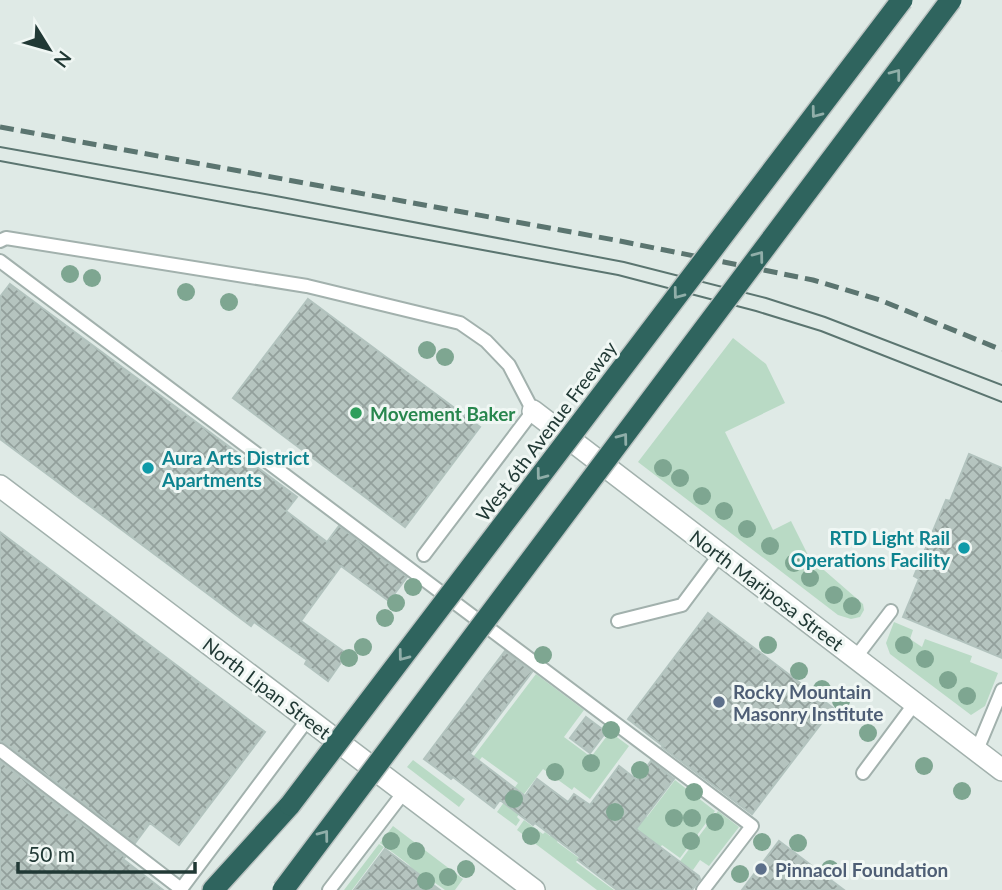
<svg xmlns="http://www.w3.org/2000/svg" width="1002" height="890" font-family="Lato,sans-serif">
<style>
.green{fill:#b9dac5}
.building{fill:url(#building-cross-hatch);stroke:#b2c3be;stroke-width:2}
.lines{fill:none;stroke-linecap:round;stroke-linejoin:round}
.lane-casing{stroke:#a2b1ad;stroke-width:16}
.street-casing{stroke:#a2b1ad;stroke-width:24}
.highway-casing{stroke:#bcc4c2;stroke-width:24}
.lane{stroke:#fff;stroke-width:12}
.street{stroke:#fff;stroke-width:21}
.highway{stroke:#2f645e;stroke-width:21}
.tram{stroke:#5b7570;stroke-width:2}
.rail{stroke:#5b7570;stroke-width:5;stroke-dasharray:14 7;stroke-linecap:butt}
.highway-bridge-casing{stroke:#bcc4c2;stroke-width:24;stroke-linecap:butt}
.highway-bridge{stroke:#2f645e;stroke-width:21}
.tree{fill:#7ea691}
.oneway{stroke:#90aea9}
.leisure-dot{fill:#2e9e5b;stroke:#f0f7f4;stroke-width:2.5}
.culture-dot{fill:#0f9aa8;stroke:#f0f7f4;stroke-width:2.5}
.service-dot{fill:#5c6f8a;stroke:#f0f7f4;stroke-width:2.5}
.labels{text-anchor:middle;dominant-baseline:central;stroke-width:6;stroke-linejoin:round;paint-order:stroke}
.leisure-label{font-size:19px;font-weight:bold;fill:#27864d;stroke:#f0f7f4;text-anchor:start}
.street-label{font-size:19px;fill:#213935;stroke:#f0f7f4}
.culture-label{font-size:19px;font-weight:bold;fill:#0d838f;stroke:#f0f7f4;text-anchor:start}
.service-label{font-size:19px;font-weight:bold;fill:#4e5e75;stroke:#f0f7f4;text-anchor:start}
</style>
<defs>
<pattern id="building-cross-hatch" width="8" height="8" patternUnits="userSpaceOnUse" patternTransform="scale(1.75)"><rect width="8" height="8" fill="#b5c4bf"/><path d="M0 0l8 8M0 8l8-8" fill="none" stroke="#93a09c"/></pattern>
</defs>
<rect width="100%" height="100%" fill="#dfeae6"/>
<path class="green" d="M733,338L766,364L785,403L725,432L773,530L791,521L809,557L863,604L864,610L860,617L851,619L838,615L638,462Z
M894,622L913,630L910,639L922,647L925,639L972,656L970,662L998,673L985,706L971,715L890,654L886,643Z
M536,674L584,710L564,737L591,757L610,732L629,746L590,799L574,787L572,790L543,769L515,806L521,811L517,817L520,820L516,826L497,812L518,783L482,757L463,781L458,777Z
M413,760L465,799L459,807L407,767Z
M675,780L715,811L680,858L662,845L657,852L632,833L623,799L647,817Z
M718,811L739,827L709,866L700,860L693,870L687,867L669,890L659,889Z
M524,820L543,834L545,832L550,836L553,832L560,837L557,842L579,858L576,862L614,890H597L517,830Z
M393,826L463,879L455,890H445L431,880L427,886L408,864L380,843Z
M379,844L384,847L352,890H344Z"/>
<path class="building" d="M10,284L297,497L286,511L327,542L339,526L407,577L389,601L341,566L301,621L347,654L328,681L305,664L307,660L254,622L251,626L0,439V297Z
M308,299L480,427L405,527L233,398Z
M969,454L1002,468V658L903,617L919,579L914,576L946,500L950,501Z
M0,532L265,732L179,845L150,823L135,843L5,743L0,741Z
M708,613L833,708L752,814L662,747L663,746L628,719Z
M505,651L532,672L470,754L525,796L537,779L568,802L574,794L590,805L619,766L637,780L651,761L674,779L636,829L699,876L700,879L692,890H617L578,860L580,857L535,823L533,825L500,800L494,808L453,777L451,779L424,759Z
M586,717L606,732L590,753L570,738Z
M0,761L125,857L123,859L163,890H0Z
M779,841L844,890H742Z
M385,849L440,890H354Z"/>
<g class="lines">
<g class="lane-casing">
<path id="lane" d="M0,241L6,238L307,286L460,323L486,341L509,365L533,411L424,555
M0,261L752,826L703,890
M618,621L682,605L720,554
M856,657L891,611
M0,750L181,889L308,719
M977,750L1002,690
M863,773L915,703
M329,890L404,792"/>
</g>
<g class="street-casing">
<path id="street" d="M533,411L1002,770
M0,486L534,890"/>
</g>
<g class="highway-casing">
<path id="highway" d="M213,890L290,805"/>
</g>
<use href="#lane" class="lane"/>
<use href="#street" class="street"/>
<use href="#highway" class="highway"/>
<path class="tram" d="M0,147L276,196L624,262L766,298L825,317L1002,385
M0,161L618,275L756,311L821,331L1002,402"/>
<path class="rail" d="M0,127L620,241L813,280L880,300L1002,350"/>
<g class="highway-bridge-casing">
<path id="highway-bridge" d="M290,805L902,0
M283,890L951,0"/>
</g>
<use href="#highway-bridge" class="highway-bridge"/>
</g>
<g class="tree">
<circle cx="70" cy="274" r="9"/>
<circle cx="92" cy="278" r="9"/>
<circle cx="186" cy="292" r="9"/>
<circle cx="229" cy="302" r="9"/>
<circle cx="427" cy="350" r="9"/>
<circle cx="445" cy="357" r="9"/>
<circle cx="663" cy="468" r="9"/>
<circle cx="680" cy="478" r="9"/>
<circle cx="702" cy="496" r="9"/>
<circle cx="724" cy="511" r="9"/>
<circle cx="747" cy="529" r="9"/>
<circle cx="770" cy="546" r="9"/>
<circle cx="794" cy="563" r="9"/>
<circle cx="810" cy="578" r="9"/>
<circle cx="413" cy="587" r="9"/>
<circle cx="834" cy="595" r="9"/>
<circle cx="396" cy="603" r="9"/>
<circle cx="852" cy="606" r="9"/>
<circle cx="385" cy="618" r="9"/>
<circle cx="768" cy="645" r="9"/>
<circle cx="904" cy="645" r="9"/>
<circle cx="363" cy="647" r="9"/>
<circle cx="543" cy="655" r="9"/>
<circle cx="349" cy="658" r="9"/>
<circle cx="925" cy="659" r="9"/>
<circle cx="799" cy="671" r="9"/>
<circle cx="948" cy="680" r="9"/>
<circle cx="822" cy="689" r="9"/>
<circle cx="967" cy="696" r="9"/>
<circle cx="841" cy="701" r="9"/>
<circle cx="611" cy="730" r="9"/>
<circle cx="868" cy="733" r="9"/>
<circle cx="591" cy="763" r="9"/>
<circle cx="924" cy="766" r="9"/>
<circle cx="640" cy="770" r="9"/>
<circle cx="555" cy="772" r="9"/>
<circle cx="962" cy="791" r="9"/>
<circle cx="694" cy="792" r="9"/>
<circle cx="514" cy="799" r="9"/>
<circle cx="615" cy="812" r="9"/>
<circle cx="674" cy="818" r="9"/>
<circle cx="692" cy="818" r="9"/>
<circle cx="715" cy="822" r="9"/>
<circle cx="531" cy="836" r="9"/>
<circle cx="391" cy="841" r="9"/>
<circle cx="691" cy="841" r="9"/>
<circle cx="762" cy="842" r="9"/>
<circle cx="798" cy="843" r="9"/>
<circle cx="416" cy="851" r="9"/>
<circle cx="466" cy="869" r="9"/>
<circle cx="830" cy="869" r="9"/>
<circle cx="740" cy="874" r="9"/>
<circle cx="448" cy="877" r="9"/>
<circle cx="426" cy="881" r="9"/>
</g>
<defs><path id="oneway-chevron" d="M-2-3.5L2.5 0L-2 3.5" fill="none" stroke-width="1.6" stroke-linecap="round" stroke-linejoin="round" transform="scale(1.75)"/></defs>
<g class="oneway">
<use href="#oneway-chevron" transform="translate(896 74) rotate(-53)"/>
<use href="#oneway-chevron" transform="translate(816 113) rotate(127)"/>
<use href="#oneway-chevron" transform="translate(759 256) rotate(-53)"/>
<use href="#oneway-chevron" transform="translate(678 294) rotate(127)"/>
<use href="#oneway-chevron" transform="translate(623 438) rotate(-53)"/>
<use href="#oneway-chevron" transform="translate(541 475) rotate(127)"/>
<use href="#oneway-chevron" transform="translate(403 656) rotate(127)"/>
<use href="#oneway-chevron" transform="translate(324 835) rotate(-53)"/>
</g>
<circle class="leisure-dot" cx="356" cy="413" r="7"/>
<g class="culture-dot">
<circle cx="148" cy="468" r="7"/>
<circle cx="964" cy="548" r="7"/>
</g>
<g class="service-dot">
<circle cx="719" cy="702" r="7"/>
<circle cx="761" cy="869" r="7"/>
</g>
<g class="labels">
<g class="leisure-label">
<text x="370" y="413">Movement Baker</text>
</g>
<g class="street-label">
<text transform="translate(546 431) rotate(-53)">West 6th Avenue Freeway</text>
<text transform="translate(767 590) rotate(37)">North Mariposa Street</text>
<text transform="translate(267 688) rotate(37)">North Lipan Street</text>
</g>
<g class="culture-label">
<text x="162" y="457">Aura Arts District<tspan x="162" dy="22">Apartments</tspan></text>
<text x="950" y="537" text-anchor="end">RTD Light Rail<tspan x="950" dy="22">Operations Facility</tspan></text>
</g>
<g class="service-label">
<text x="733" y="691">Rocky Mountain<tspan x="733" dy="22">Masonry Institute</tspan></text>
<text x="775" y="869">Pinnacol Foundation</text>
</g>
</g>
<g transform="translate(49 49) rotate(127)" stroke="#f0f7f4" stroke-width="5" paint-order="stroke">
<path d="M0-5L12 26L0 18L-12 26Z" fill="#213935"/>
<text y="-10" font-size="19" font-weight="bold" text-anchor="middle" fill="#213935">N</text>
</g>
<path d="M18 862v10h177v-10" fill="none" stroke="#213935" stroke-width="3.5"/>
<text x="28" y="862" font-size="21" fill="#213935" stroke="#f0f7f4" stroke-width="5" paint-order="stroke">50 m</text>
</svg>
